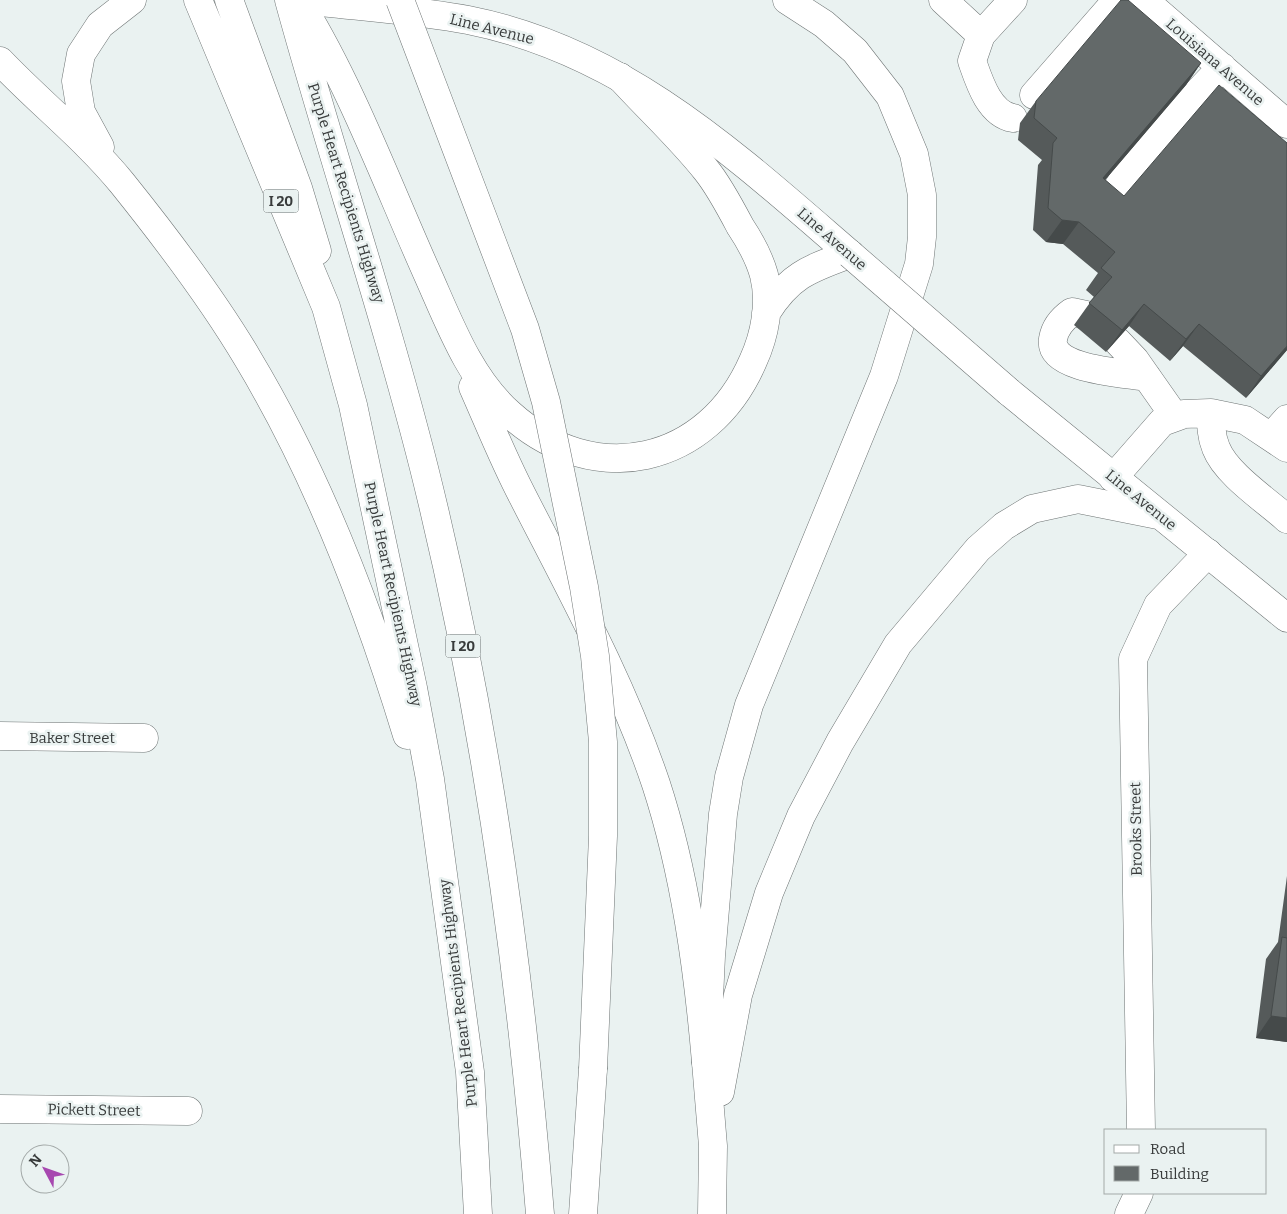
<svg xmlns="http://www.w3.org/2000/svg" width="1287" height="1214" font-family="Bitter,serif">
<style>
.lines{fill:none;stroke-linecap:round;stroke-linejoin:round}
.minor-casing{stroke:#6e7474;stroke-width:29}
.major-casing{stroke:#6e7474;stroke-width:29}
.highway-casing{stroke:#6e7474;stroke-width:29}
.minor{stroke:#fff;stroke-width:28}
.major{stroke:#fff;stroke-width:28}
.highway{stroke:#fff;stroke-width:28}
.major-bridge-casing{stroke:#6e7474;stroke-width:29;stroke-linecap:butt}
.highway-bridge-casing{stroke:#6e7474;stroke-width:29;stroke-linecap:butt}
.major-bridge{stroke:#fff;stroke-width:28}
.highway-bridge{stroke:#fff;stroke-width:28}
.wall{fill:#555a5a}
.shaded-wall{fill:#454a4a}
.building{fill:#636969;stroke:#454a4a}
.labels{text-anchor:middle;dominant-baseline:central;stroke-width:5;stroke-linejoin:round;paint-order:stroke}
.shield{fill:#eaf2f1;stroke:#6d7272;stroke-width:1}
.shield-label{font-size:14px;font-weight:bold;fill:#383b3b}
.street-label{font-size:15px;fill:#383b3b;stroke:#eaf2f1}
</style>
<rect width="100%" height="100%" fill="#eaf2f1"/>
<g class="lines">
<g class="minor-casing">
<path id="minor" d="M943,0L981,35L1013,0
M1144,0L1287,124
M981,35L972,61C979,81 989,114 1013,118
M1034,95L1117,0
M1120,209L1115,192L1122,181L1180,111L1222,67
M1086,315L1072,312C1062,319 1055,327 1053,339C1048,370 1126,373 1147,377
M1118,342L1135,360L1175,417
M1211,413C1211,425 1211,436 1216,448C1226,474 1266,500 1287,519
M1272,436L1287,419
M1113,478L1162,422L1184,414L1211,413L1245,420L1287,448
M0,736L144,738
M0,1109L188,1111
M1141,1130L1133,659L1158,605L1208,553
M1129,1214L1139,1193"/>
</g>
<g class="major-casing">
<path id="major" d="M306,0C360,7 415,10 468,20C624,51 734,154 850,254
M1009,392L1287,618
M720,1092L738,995L769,893L801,816L840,742L898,644L978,549L1004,526L1032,509L1078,499L1158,515
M712,1214L713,1146L706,1062L711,956L723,814L729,777L749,705L884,376L919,264L922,237V195L914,154L890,96L855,51L824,24L787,0"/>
</g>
<g class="highway-casing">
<path id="highway" d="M198,0L326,307L353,405L413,688L430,779L470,1072L478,1214
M229,0L298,188L317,251
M289,0C332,157 384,310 424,468C485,712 520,964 540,1214
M301,5C351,86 388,186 427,273C449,322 469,378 510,414C594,490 708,465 753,361C765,335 771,303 764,275C759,257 750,241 740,226C730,207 719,186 706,170C680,137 648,108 620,77
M0,61C40,103 86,139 122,183C167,239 212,298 248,359C316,472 369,610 407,735
M100,147L81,112L76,81L81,54L100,25L132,0
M766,313C790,275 809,269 850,254
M473,387C489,423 504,461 523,497C571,591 622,683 656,784C685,873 698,969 706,1062
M583,1214L593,1069"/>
</g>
<use href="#minor" class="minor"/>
<use href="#major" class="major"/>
<use href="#highway" class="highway"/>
<g class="major-bridge-casing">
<path id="major-bridge" d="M850,254L1009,392"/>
</g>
<g class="highway-bridge-casing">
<path id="highway-bridge" d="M400,0L525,329L546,402L584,587L595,656L603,742V836L593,1069"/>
</g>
<use href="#major-bridge" class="major-bridge"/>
<use href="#highway-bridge" class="highway-bridge"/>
</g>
<path class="wall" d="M1201,63L1186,85L1105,180L1287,350L1246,398L1183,346L1170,361L1129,326L1106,352L1074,325L1094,297L1086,290L1098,273L1063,244L1046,242L1033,230L1038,165L1042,160L1018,140L1020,123L1036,101Z
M1287,876V1042L1256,1038L1266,959L1278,942Z"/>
<path class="shaded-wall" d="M1201,63L1186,85L1088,200L1103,178Z
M1062,220L1079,222L1063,244L1046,242Z
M1144,304L1129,326L1106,352L1122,330Z
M1199,324L1183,346L1170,361L1186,339Z
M1287,346V350L1246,398L1261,376Z
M1271,1016L1287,1018V1042L1256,1038Z"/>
<path class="building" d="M1121,0H1128L1201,63L1103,178L1124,196L1219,85L1287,143V346L1261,376L1199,324L1186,339L1144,304L1122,330L1089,303L1112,277L1101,268L1115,252L1079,222L1062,220L1048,208L1053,143L1057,138L1034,118L1036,101Z
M1282,937L1287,938V1018L1271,1016Z"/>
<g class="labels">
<g class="shield">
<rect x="263.5" y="189.5" width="35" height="23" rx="4"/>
<rect x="445.5" y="634.5" width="35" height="23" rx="4"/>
</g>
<g class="shield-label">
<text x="281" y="201">I 20</text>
<text x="463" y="646">I 20</text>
</g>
<g class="street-label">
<text transform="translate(492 29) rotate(14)">Line Avenue</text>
<text transform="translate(1215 62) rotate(41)">Louisiana Avenue</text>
<text transform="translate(346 193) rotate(73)">Purple Heart Recipients Highway</text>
<text transform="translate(832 239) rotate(41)">Line Avenue</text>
<text transform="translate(1141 500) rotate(39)">Line Avenue</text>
<text transform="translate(393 594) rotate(78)">Purple Heart Recipients Highway</text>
<text x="72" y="738">Baker Street</text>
<text transform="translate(1136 829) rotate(-91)">Brooks Street</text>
<text transform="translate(458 993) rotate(-97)">Purple Heart Recipients Highway</text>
<text transform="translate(94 1110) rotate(1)">Pickett Street</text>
</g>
</g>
<rect x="1104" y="1129" width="162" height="65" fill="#eaf2f1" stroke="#a3a9a8"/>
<rect x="1114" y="1145" width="25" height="8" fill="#ffffff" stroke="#a3a9a8"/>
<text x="1150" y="1154" font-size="15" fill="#383b3b">Road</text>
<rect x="1114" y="1166" width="25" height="15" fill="#636969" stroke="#a3a9a8"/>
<text x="1150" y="1179" font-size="15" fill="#383b3b">Building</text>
<g transform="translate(45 1169) rotate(311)"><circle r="24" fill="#eaf2f1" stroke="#a3a9a8"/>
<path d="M0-4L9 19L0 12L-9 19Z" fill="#a748b0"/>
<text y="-8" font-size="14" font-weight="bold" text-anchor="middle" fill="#383b3b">N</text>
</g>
</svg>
